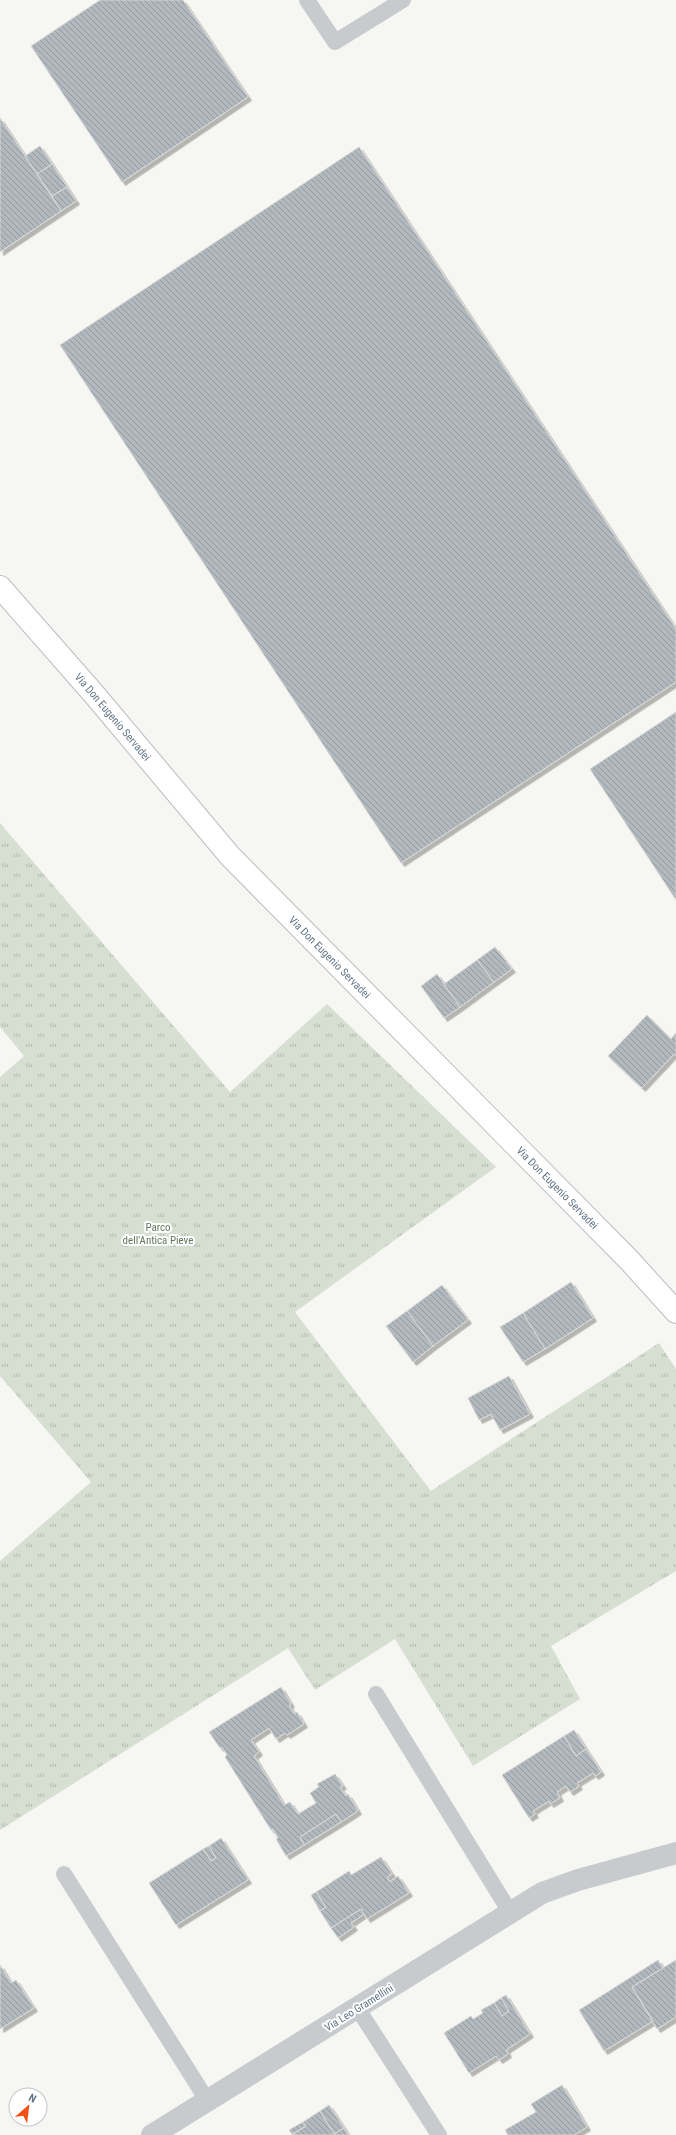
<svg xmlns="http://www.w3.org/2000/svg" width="676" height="2135" font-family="'Roboto Condensed',sans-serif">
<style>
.park{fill:url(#park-tufts)}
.building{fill:url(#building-back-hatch);stroke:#d8d8d5;filter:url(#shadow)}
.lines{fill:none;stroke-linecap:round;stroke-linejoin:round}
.secondary-casing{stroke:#b9bec3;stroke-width:24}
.lane{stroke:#c8cbce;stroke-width:16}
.street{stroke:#c8cbce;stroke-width:22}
.secondary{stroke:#fff;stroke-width:22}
.labels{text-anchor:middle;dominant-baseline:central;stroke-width:4;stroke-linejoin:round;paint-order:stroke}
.street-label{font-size:11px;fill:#627587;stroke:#fff}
.park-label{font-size:11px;fill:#62785e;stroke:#fff}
</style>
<defs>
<pattern id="park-tufts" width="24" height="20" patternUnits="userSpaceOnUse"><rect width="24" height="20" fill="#d7dfd3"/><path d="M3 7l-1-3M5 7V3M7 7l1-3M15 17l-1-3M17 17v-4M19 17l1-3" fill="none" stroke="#b2b9b1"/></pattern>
<pattern id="building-back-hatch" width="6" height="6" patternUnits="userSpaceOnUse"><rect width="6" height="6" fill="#b1b8be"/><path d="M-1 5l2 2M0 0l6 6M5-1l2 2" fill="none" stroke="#939aa0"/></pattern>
<filter id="shadow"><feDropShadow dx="3.5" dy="3.5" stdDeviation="0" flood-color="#0004"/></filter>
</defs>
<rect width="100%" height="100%" fill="#f6f6f2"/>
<path class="park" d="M0,823L230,1092L327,1004L496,1167L295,1312L431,1491L659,1343L676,1369V1571L551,1646L580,1699L473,1766L395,1639L315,1690L288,1648L0,1830V1561L91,1482L0,1376V1077L24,1056L0,1027Z"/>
<path class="building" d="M100,0H183L248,97L122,182L31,46Z
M0,118L61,211L0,252Z
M40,146L52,164L37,174L25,156Z
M359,147L676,629V682L401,863L60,345Z
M52,164L67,187L52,196L37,174Z
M67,187L76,201L61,211L52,196Z
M676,712V900L590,769Z
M495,947L512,969L494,982L477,960Z
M477,960L494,982L460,1007L444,984Z
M437,974L460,1007L444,1018L421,986Z
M647,1015L671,1039L676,1033V1056L674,1054L642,1088L608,1056Z
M571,1282L593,1318L545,1349L523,1313Z
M442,1285L468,1320L433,1346L407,1311Z
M407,1311L433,1346L413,1362L386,1326Z
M523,1313L545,1349L523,1362L500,1327Z
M509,1376L530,1414L500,1430L491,1414L479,1420L468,1398Z
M281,1687L291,1704L289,1705L294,1714L297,1712L304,1724L287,1735L285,1733L276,1739L269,1728L251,1740L259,1752L254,1756L284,1805L290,1802L298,1814L316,1803L310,1793L319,1787L317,1784L335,1774L343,1786L340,1787L346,1796L348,1794L358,1811L341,1822L336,1814L300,1837L304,1845L286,1856L276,1839L278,1838L273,1829L271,1830L225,1757L227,1755L222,1747L220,1748L209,1732Z
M574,1730L586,1749L576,1756L564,1736Z
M564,1736L576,1756L586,1749L601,1772L595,1776L593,1773L577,1783L579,1786L570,1792L566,1786L557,1792L560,1798L550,1804L549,1801L533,1811L535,1814L529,1818L502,1775Z
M336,1814L341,1822L304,1845L300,1837Z
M221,1838L248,1880L176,1925L149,1883L203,1849L211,1861L216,1858L209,1846Z
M209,1846L216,1858L211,1861L203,1849Z
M381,1857L392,1874L387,1877L390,1882L398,1876L409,1893L367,1919L361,1909L331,1928L320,1911L326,1907L316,1892L349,1871L351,1875Z
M316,1892L326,1907L320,1911L311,1895Z
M361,1909L364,1914L351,1923L354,1927L338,1938L331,1928Z
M658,1960L663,1968L632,1987L653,2021L604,2051L579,2010Z
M676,1960V2017L657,2029L632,1987Z
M0,1965L11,1983L16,1980L34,2008L0,2029Z
M506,1995L530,2034L506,2050L508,2054L499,2060L496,2056L469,2073L444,2033L471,2016L473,2019L483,2013L481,2010L494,2003L502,2016L509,2011L501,1998Z
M501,1998L509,2011L502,2016L494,2003Z
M562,2085L587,2127L574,2135H508L505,2130L536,2112L531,2104Z
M329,2105L344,2128L334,2134L320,2111Z
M320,2111L335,2135H292L306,2126L303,2122Z
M303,2122L306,2126L292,2134L289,2130Z
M344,2128L348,2135H335L334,2134Z"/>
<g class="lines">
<g class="secondary-casing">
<g id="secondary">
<path id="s1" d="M0,587L93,693L230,856L630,1261L676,1312"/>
</g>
</g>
<path class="lane" d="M307,0L335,42L403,0
M376,1694L510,1912
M64,1874L207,2100
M358,2009L439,2135"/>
<path class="street" d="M152,2135L542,1893L578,1880L676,1853"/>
<use href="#secondary" class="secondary"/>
</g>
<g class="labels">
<g class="street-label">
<text stroke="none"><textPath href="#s1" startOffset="172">Via Don Eugenio Servadei</textPath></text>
<text stroke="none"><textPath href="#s1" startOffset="496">Via Don Eugenio Servadei</textPath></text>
<text stroke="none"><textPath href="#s1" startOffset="820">Via Don Eugenio Servadei</textPath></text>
<text transform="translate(359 2008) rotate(-32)">Via Leo Gramellini</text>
</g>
<g class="park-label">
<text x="158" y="1227">Parco<tspan x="158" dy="13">dell'Antica Pieve</tspan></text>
</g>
</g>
<g transform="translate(28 2107) rotate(28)"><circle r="19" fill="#ffffff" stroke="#c0c8cf"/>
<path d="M0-3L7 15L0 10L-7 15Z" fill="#f45015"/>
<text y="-6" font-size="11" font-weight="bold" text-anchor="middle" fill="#627587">N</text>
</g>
</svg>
